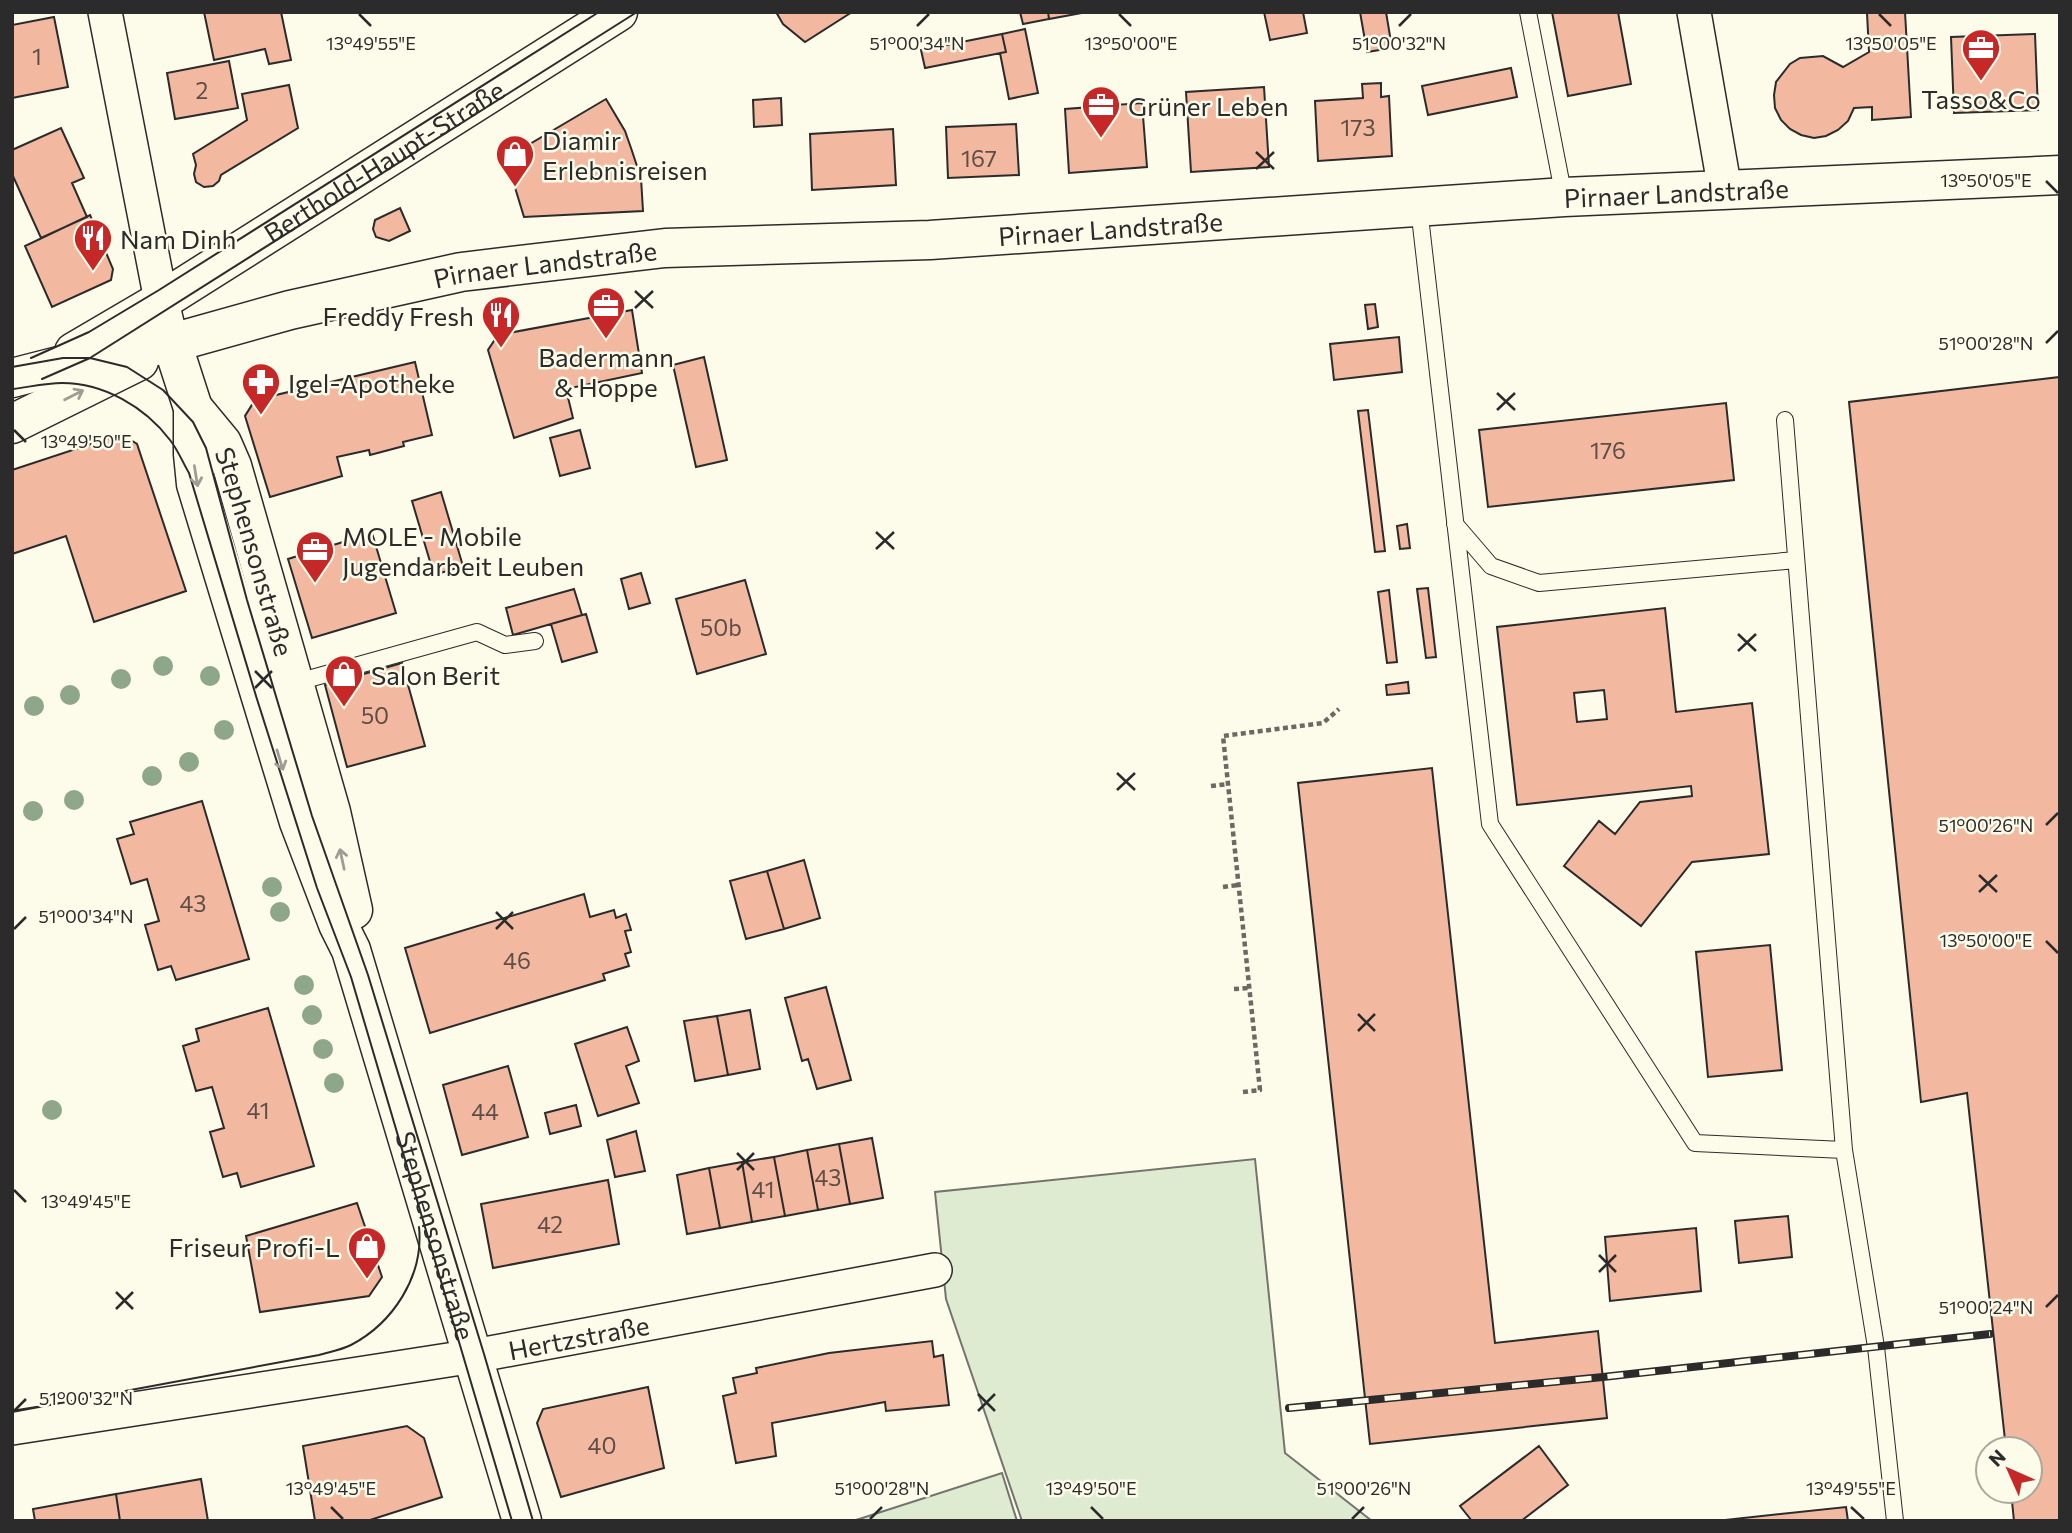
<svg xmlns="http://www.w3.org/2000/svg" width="2072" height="1533" font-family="Commissioner,sans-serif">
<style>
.green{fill:#deebd1;stroke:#74746e;stroke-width:2}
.building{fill:#f2b8a0;stroke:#2b2b2b;stroke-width:2;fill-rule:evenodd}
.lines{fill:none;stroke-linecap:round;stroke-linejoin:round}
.lane-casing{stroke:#2b2b2b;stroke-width:18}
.street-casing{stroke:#2b2b2b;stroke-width:36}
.secondary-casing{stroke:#2b2b2b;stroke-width:41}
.path{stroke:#6a6964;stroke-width:4.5;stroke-dasharray:5 3.5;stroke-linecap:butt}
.lane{stroke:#fdfbea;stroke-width:16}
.street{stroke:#fdfbea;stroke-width:33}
.secondary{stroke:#fdfbea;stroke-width:38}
.tram{stroke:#2b2b2b;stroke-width:2}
.rail-casing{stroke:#2b2b2b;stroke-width:8}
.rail{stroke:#fdfbea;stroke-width:5;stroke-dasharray:16;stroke-linecap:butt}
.tree{fill:#8ea78a}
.oneway{stroke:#9e9d94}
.ticks{fill:none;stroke:#2b2b2b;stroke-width:2.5}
.labels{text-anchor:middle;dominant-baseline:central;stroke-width:5;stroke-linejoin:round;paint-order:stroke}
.number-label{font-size:23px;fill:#5d4e48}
.poi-label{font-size:26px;fill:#2b2b2b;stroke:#fdfbea;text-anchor:start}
.street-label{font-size:26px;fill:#2b2b2b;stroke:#fdfbea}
.ticks-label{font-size:18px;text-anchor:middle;fill:#2b2b2b;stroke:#fdfbea;stroke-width:5;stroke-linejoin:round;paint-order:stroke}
</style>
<rect width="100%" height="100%" fill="#fdfbea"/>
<path class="green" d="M1255,1159L1285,1453L1372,1521H1022L946,1299L935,1192Z
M1002,1473L1017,1521H853Z"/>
<path class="building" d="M204,12H281L291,60L269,64L265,49L214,60Z
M776,12H852L805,42L783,24Z
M1020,12H1048L1049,19L1023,24Z
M1048,12H1087L1049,19Z
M1264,12H1303L1307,33L1270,40Z
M1360,12H1386L1392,48L1367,52Z
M1552,12H1618L1631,84L1568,96Z
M1905,12L1911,117L1872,120V107L1854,108L1848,121L1838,130L1826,136L1814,138L1801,135L1790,129L1781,120L1775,108L1774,95L1776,82L1790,64L1800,58L1823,56L1843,67L1869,52L1867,13Z
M54,17L68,87L12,98V25Z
M1025,29L1038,93L1009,99L1000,53L1006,52L1002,34Z
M1002,34L1006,52L925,68L921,50Z
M2035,34L2038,110L1954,113L1951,37Z
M229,61L238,108L175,119L167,73Z
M1511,68L1517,97L1428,115L1422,86Z
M1381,83V97L1389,96L1392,156L1318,161L1315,101L1363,98L1362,84Z
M289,85L298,128L221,175L219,181L213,186L204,187L196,182L194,174L196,165L193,154L247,120L242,94Z
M1264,87L1269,167L1191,172L1186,92Z
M1114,95L1115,105L1142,103L1147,167L1069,173L1065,109L1091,107L1090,97Z
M781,98L782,125L754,127L753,100Z
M606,99L625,131L631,148L641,178L643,211L524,217L506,158Z
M1016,124L1019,175L948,178L946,127Z
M61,128L84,178L72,183L87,217L41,238L12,174V150Z
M893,129L896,185L812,190L810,134Z
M400,208L410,231L389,241L376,237L373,229L375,220Z
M90,215L113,269L111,280L52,307L25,246Z
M1375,304L1378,327L1368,329L1365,305Z
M632,310L642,373L566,389L573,418L514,438L488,350L498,335Z
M1399,337L1402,372L1334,380L1330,344Z
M704,357L727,460L696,467L673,365Z
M415,362L432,435L403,442L404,446L370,455L369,450L337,457L342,476L270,497L245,416L255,400Z
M2060,377V1521H2014L2011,1491H2030V1449H2006L1967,1093L1921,1102L1849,402Z
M1726,403L1734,480L1488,507L1479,430Z
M1368,410L1385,551L1375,552L1358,411Z
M580,430L590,468L560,476L550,438Z
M121,434L137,444L186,591L94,622L66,536L12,554V470Z
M441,492L463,566L434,575L412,501Z
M1407,524L1410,548L1400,549L1397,526Z
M372,533L396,613L312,638L288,559Z
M641,573L650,603L629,609L621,579Z
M745,580L766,654L697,674L676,599Z
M1428,588L1436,657L1426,658L1417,589Z
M574,589L582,615L513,635L506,608Z
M1389,590L1397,662L1387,663L1378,592Z
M1665,608L1676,712L1752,703L1769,854L1692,862L1641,926L1564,866L1599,821L1615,834L1640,802L1692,796L1691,786L1517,805L1497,627ZM1604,690L1607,719L1577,722L1574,693Z
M586,614L597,652L562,662L551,624Z
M402,663L425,746L347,767L325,685Z
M1408,682L1409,693L1387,695L1386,685Z
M1432,768L1495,1343L1598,1331L1607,1418L1370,1444L1298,783Z
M202,801L249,959L176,980L171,966L158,970L145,925L159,921L147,879L131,884L117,839L134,834L130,822Z
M804,860L820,918L784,929L767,871Z
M767,871L784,929L746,939L730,881Z
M584,894L590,917L614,910L616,918L626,914L631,930L625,931L631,952L625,954L629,966L603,974L605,980L430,1033L405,948Z
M1770,945L1782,1070L1708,1077L1696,952Z
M826,987L851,1080L817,1089L808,1059L802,1061L785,998Z
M268,1008L314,1166L241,1187L237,1173L223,1177L210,1132L224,1128L212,1087L196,1091L183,1046L199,1041L196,1029Z
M750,1010L760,1069L728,1075L717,1016Z
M717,1016L728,1075L695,1081L684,1021Z
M627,1027L639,1061L626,1066L639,1103L598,1116L575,1044Z
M508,1066L528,1137L462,1155L443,1085Z
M576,1105L581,1126L550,1134L545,1113Z
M636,1131L645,1171L615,1177L607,1140Z
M872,1138L883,1198L850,1204L839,1144Z
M839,1144L850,1204L818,1210L807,1150Z
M807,1150L818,1210L785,1216L774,1157Z
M774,1157L785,1216L752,1222L742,1162Z
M742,1162L752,1222L720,1228L709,1168Z
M709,1168L720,1228L687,1234L677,1175Z
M608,1180L619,1244L493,1268L481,1204Z
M357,1203L382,1277L369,1296L260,1312L246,1236Z
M1788,1216L1792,1257L1739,1263L1735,1221Z
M1696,1228L1701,1291L1610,1301L1605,1237Z
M932,1341L934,1357L943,1355L949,1405L886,1411L885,1402L772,1423L776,1456L736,1463L723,1396L736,1393L733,1378L757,1373L756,1368L829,1353Z
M648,1387L664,1468L561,1497L537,1423L543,1409Z
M407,1426L424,1438L442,1497L367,1521H315L303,1446Z
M1539,1446L1568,1485L1521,1521H1472L1460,1506Z
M201,1479L208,1521H120L116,1494Z
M116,1494L120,1521H35L33,1509Z
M1846,1507L1848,1521H1716Z"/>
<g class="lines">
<g class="lane-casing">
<path id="lane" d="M1528,12L1564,197
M1419,208L1490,824L1695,1143L1844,1150
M1785,420L1844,1150L1876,1347L1895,1521
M1455,524L1491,566L1539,583L1796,560
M294,683L477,632L505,645L535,641"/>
</g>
<g class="street-casing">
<g id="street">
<path d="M105,12L159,290L172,343"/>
<path d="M1694,12L1725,190"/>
<path id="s1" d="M12,1428L474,1356L935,1270"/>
</g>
</g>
<g class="secondary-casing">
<g id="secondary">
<path id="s2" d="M172,343L193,408V454L196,484L299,822L338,924L351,950L522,1521"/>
<path id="s3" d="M74,352L161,301L618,12"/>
<path id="s4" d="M12,378L90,358L172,343L290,310L461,272L665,248L930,240L1564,197L2060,175"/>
<path id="s5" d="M193,408L222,443L232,466L331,812L353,910"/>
<path d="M12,424L139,361"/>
</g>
</g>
<path class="path" d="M1211,786L1228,784
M1223,887L1238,885
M1234,989L1249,988
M1243,1092L1260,1090L1223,736L1323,723L1339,709"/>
<use href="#lane" class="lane"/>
<use href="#street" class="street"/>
<use href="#secondary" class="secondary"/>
<path class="tram" d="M31,358L89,332L159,290L599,12
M12,367L63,358H90L127,367L163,390L193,422L206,448L247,600L312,816L368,975L484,1354L533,1521
M42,379L90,358L637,12
M13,389C29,387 46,383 62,383C104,383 145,407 170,440C178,450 183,463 189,473L256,696L317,888L351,977L512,1521
M12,1412L319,1355C329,1352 341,1350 351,1345C393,1323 424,1276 419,1227"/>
<g class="rail-casing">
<path id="rail" d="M1289,1408L1603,1377L1990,1334"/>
</g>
<use href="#rail" class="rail"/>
</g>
<g class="tree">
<circle cx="163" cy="666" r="10"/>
<circle cx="210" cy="676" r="10"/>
<circle cx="121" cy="679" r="10"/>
<circle cx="70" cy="695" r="10"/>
<circle cx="34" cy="706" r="10"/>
<circle cx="224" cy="730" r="10"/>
<circle cx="189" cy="762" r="10"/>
<circle cx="152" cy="776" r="10"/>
<circle cx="74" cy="800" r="10"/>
<circle cx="33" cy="811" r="10"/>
<circle cx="272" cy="887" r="10"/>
<circle cx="280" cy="912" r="10"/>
<circle cx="304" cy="985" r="10"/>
<circle cx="312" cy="1015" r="10"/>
<circle cx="323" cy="1049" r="10"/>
<circle cx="334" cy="1083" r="10"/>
<circle cx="52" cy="1110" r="10"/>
</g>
<defs><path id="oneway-shaft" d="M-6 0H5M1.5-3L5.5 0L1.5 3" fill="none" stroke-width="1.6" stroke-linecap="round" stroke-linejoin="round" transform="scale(1.75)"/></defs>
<g class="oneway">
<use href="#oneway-shaft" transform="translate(74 395) rotate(-27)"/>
<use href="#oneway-shaft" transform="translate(196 476) rotate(81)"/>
<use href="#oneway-shaft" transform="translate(280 760) rotate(73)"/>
<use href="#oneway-shaft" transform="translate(342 859) rotate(-102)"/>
</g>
<path class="ticks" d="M359,14L371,26M1119,14L1131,26M1879,14L1891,26M917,26L929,14M1399,26L1411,14M1256,152L1274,169M1256,169L1274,152M2046,181L2058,193M635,291L653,308M635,308L653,291M2046,343L2058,331M1497,393L1515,410M1497,410L1515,393M14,430L26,442M876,532L894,549M876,549L894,532M1738,634L1756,651M1738,651L1756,634M255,671L272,688M255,688L272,671M1117,773L1135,790M1117,790L1135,773M2046,825L2058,813M1979,875L1997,892M1979,892L1997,875M496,912L513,929M14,929L26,917M496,929L513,912M2046,941L2058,953M1358,1014L1375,1031M1358,1031L1375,1014M737,1153L754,1170M737,1170L754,1153M14,1190L26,1202M1599,1255L1616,1272M1599,1272L1616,1255M116,1292L133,1309M2046,1307L2058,1295M116,1309L133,1292M978,1394L995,1411M14,1411L26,1399M978,1411L995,1394M331,1507L343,1519M1091,1507L1103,1519M1851,1507L1864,1519M870,1519L882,1507M1352,1519L1364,1507"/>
<defs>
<g id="office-pin" transform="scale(2.0125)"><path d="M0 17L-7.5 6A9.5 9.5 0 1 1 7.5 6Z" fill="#c62828" stroke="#fdfbea"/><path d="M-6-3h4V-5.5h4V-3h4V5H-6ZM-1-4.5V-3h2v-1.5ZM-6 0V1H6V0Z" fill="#fff"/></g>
<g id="shop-pin" transform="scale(2.0125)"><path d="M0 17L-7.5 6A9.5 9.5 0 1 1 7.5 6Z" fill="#c62828" stroke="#fdfbea"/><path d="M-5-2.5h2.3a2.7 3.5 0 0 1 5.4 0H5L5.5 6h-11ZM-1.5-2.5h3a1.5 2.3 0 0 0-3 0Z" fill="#fff"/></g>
<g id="restaurant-pin" transform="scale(2.0125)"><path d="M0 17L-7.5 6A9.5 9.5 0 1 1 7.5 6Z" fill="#c62828" stroke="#fdfbea"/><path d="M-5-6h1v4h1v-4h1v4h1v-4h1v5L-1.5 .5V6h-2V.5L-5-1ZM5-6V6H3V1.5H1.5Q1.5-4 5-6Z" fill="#fff"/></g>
<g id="pharmacy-pin" transform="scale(2.0125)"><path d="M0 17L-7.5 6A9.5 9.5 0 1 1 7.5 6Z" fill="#c62828" stroke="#fdfbea"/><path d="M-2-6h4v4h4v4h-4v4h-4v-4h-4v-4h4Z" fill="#fff"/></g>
</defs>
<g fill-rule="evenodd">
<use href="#office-pin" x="1981" y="48"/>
<use href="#office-pin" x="1101" y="105"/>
<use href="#shop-pin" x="515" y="154"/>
<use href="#restaurant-pin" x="93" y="238"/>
<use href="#office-pin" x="606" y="306"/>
<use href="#restaurant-pin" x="501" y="315"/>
<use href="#pharmacy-pin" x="261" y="382"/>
<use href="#office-pin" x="315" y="550"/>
<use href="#shop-pin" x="344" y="674"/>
<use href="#shop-pin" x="367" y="1246"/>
</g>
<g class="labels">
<g class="number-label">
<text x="37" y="56">1</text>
<text x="202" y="90">2</text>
<text x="1358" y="127">173</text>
<text x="979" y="158">167</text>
<text x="1608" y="450">176</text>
<text x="721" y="627">50b</text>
<text x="375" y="715">50</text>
<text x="193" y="903">43</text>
<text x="517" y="960">46</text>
<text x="258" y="1110">41</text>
<text x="485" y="1111">44</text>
<text x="828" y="1177">43</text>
<text x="763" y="1189">41</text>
<text x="550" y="1224">42</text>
<text x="602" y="1445">40</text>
</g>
<g class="poi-label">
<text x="1981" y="98" text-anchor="middle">Tasso&amp;Co</text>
<text x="1128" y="105">Grüner Leben</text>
<text x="542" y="139">Diamir<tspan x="542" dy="30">Erlebnisreisen</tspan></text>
<text x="120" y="238">Nam Dinh</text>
<text x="474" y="315" text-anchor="end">Freddy Fresh</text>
<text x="606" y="356" text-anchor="middle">Badermann<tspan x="606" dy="30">&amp; Hoppe</tspan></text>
<text x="288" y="382">Igel-Apotheke</text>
<text x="342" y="535">MOLE - Mobile<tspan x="342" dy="30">Jugendarbeit Leuben</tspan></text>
<text x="371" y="674">Salon Berit</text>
<text x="340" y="1246" text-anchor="end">Friseur Profi-L</text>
</g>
<g class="street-label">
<text stroke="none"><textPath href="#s3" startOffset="364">Berthold-Haupt-Straße</textPath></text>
<text stroke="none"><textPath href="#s4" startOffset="1680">Pirnaer Landstraße</textPath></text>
<text stroke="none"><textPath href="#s4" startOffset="1113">Pirnaer Landstraße</textPath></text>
<text stroke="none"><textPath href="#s4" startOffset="546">Pirnaer Landstraße</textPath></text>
<text stroke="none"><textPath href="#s5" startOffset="159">Stephensonstraße</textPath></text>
<text stroke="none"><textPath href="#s2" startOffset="934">Stephensonstraße</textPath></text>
<text stroke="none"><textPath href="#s1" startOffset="574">Hertzstraße</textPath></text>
</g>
</g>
<g class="ticks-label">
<text x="1131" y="50">13°50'00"E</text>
<text x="371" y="50">13°49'55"E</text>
<text x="917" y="50">51°00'34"N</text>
<text x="1399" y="50">51°00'32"N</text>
<text x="1891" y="50">13°50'05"E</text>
<text x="1986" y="187">13°50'05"E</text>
<text x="1986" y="350">51°00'28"N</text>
<text x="86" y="448">13°49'50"E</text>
<text x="1986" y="832">51°00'26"N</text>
<text x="86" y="923">51°00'34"N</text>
<text x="1986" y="947">13°50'00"E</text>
<text x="86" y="1208">13°49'45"E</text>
<text x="1986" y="1314">51°00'24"N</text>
<text x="86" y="1405">51°00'32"N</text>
<text x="882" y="1495">51°00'28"N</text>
<text x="1364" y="1495">51°00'26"N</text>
<text x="331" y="1495">13°49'45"E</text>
<text x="1091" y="1495">13°49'50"E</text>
<text x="1851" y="1495">13°49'55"E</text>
</g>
<rect width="2072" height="1533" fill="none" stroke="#2b2b2b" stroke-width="28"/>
<g transform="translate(2009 1470) rotate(315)"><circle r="33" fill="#fdfbea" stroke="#a9a89e" stroke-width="2"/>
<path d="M0-5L12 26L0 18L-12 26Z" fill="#c62828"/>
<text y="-10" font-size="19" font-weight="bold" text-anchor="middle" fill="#2b2b2b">N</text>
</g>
</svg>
